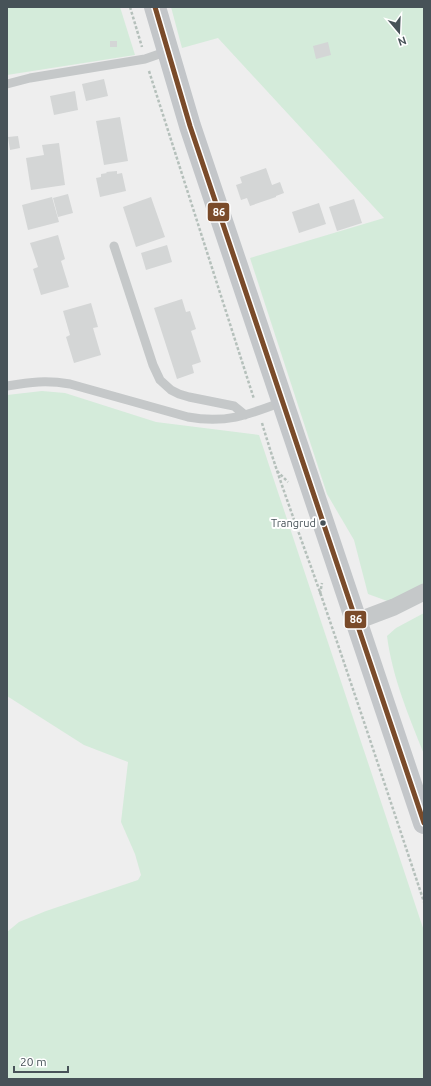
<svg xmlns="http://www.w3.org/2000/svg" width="431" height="1086" font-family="Ubuntu,sans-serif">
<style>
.green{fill:#d4ebda}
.building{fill:#d4d6d6}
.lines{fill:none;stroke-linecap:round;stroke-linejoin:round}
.path{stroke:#b5c0bb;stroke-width:2.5;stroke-dasharray:3 2;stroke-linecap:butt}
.lane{stroke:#c5c8c9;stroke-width:9}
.street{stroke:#c5c8c9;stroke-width:17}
.primary{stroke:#c3c6c9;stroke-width:22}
.bus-1-casing{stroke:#fff;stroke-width:8}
.bus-1{stroke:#7a4b2a;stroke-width:5}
.bus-dot{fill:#475258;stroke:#fff;stroke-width:1.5}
.labels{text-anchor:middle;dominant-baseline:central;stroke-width:4;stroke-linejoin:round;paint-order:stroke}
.bus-label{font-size:11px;fill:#475258;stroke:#fff;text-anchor:end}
.line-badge{stroke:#fff;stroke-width:1.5}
.badge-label{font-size:11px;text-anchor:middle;font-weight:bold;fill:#fff}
</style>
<rect width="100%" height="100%" fill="#eee"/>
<path class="green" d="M7,7H120L135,55L7,75Z
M171,7H424V586L390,602L368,594L354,540L327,494L250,258L384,218L218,38L182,48Z
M42,391L65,393L156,422L259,435L424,931V1079H7V932L19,922L46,911L138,880L141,875L135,854L121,822L128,762L84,745L7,696V395Z
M424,613V754C409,717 392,676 387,636L396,628Z"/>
<path class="building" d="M110,41H117V47H110Z
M328,42L331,55L316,59L313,46Z
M104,79L108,96L86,101L82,84Z
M75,91L78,110L54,115L50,96Z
M120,117L128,161L104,165L96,121Z
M18,136L20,148L10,150L8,137Z
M59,143L65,185L31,190L26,158L44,155L42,145Z
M266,168L272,185L280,182L284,193L276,196V197L250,206L247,198L241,200L236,185L242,183L240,177Z
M117,171V174L122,173L126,191L100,197L96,178L101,177V174L107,173L106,172Z
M68,194L73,213L58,217L53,198Z
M52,197L59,222L28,230L22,205Z
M151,197L165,237L136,247L123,207Z
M354,199L362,223L337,231L329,207Z
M319,203L326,224L299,233L292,212Z
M58,235L65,259L61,261L69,287L41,295L33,269L38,267L30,243Z
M167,245L172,262L146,270L141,253Z
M182,299L186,312L190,311L196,329L191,331L201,362L192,365L194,373L177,379L154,308Z
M91,303L98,327L93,328L101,355L74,363L66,337L70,335L63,311Z"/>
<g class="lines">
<path class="path" d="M130,7L142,47
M149,71L254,399
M262,423C279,481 301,538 321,595C356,697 390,800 424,902
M277,471L288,482
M320,594L322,583"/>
<path class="lane" d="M7,84L30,78L145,59L168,51
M114,246L153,365L160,380L171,390L179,394L189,397L234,406L245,415
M7,386C31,382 46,380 70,384L188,417C225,424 248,415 282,402"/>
<path class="street" d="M357,621L394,607L424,592"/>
<path class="primary" d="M155,7L190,126L424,823"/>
<g class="bus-1-casing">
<path id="bus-1" d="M155,7L190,126L424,823"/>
</g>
<use href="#bus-1" class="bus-1"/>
</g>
<circle class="bus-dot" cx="323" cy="523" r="3.5"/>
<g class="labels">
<g class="bus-label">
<text x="316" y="523">Trangrud</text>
</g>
</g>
<g class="line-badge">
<rect x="207" y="202" width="23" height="20" rx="4" fill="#7a4b2a"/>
<rect x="344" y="610" width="23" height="19" rx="4" fill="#7a4b2a"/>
</g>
<g class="badge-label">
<text x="219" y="216">86</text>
<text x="356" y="623">86</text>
</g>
<rect width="431" height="1086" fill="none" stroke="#475258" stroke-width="16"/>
<g transform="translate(399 32) rotate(161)" stroke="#ffffff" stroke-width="3" paint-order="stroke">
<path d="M0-3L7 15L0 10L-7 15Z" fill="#475258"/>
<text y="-6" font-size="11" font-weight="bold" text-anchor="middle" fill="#475258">N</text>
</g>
<path d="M14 1066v6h54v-6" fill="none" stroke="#475258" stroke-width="2"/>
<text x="20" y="1066" font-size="12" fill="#475258" stroke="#ffffff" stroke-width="3" paint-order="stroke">20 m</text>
</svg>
